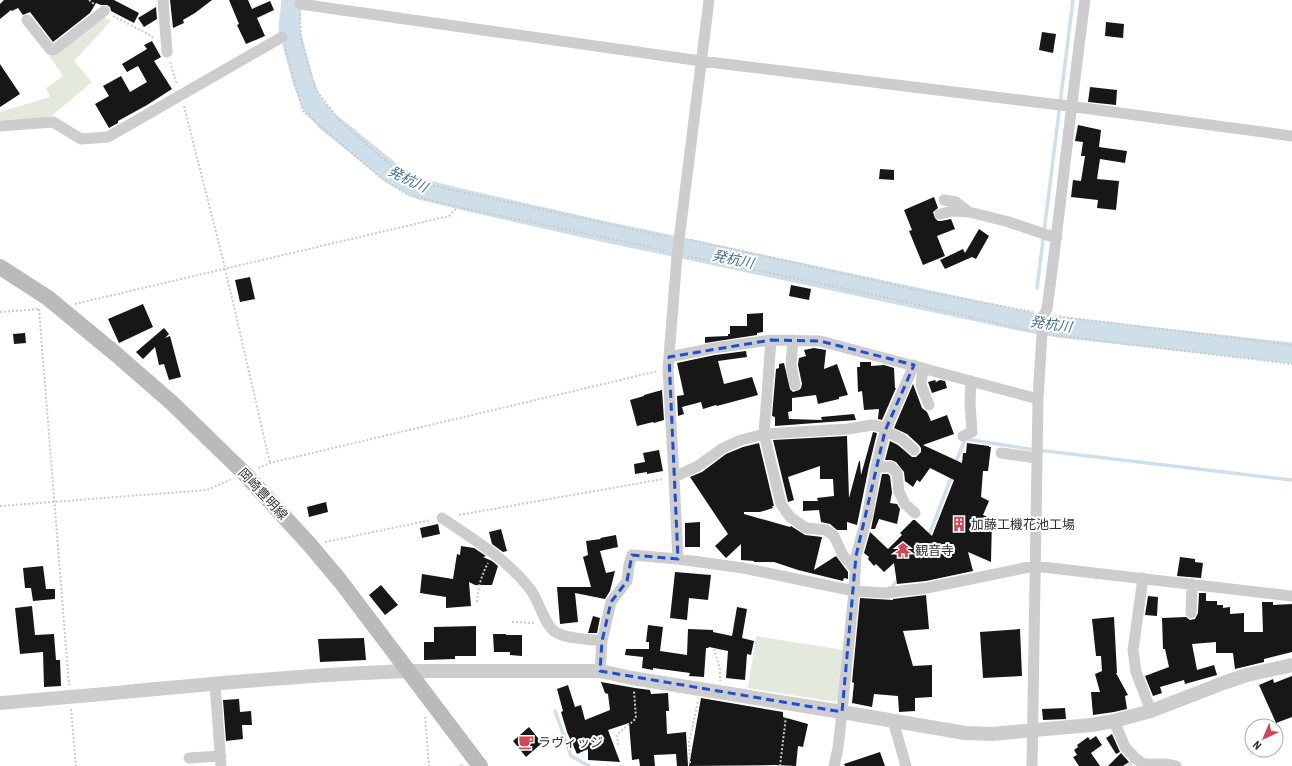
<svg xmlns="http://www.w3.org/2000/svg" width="1292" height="766" font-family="'Roboto Condensed','Noto Sans JP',sans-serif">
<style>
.green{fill:#e4e9dd}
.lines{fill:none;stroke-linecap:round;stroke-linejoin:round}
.stream{stroke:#cfdfe9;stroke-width:3.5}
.river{stroke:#cfdfe9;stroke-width:21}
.building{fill:#171717}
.path{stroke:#cacaca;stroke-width:2;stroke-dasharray:2 2;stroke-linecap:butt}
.minor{stroke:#cdcdcd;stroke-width:11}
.tertiary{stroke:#cdcdcd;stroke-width:14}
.secondary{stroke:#bababa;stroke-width:16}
.marked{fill:none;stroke:#1d4ed8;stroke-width:3;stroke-dasharray:8 5;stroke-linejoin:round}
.labels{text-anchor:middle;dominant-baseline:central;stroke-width:4;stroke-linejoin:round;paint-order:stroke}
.street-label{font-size:13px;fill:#303030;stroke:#fff}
.poi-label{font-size:13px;fill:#303030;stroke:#fff;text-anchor:start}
.water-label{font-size:14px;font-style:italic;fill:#46728b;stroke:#fff}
</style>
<rect width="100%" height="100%" fill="#fff"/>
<path class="green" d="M103,16L111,21L74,61L92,82L49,118L0,120V112L50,97L46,88L63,76L50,57Z
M756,636L844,650L840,698L835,702L748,688Z"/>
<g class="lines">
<path class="stream" d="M1037,288L1073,0
M1033,323V322
M955,465L965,439L1029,449L1292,480
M928,538L952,475
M889,588H891L900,577
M555,711L571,756L589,766
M461,766H462
M1128,766L1132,762"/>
<path class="river" d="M292,0L289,28L303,81L312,104L326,120L394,175L420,189L469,201L606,232L687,249L1033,323L1058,327L1292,353"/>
</g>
<path class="building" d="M4,0H114L139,13L134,23L111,11L110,7L107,5H101L96,3L90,13L53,42L30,12L23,15L18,8L12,11L11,10L0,19V4Z
M170,0H212L195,13L183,20L184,23L173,28Z
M229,0H248L252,9L270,1L274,10L257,18L265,36L246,44L237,25L239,24Z
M156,7L157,19L144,27L138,18Z
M1106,22L1124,24L1123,38L1105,36Z
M1042,32L1056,34L1053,53L1039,50Z
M152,41L161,57L154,61L172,89L147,105L118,121V123L109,128L95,104L109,96L103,86L121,76L130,92L147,82L138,66L127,72L122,64L147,49L144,45Z
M0,64L20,94L0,107Z
M1090,87L1117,90L1116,105L1088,102Z
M1078,125L1101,130L1099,147L1127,151L1125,163L1100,159L1097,179L1119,181L1116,210L1097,208L1098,200L1071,197L1073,180L1081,181L1085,156H1081L1083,142L1075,141Z
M880,169L894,170V180L879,179Z
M934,197L938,208L933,212L935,218L938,221H941L951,219L955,229L937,236L945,256L923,265L909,231L912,230L904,210Z
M979,229L989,236L976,259L972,257L945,269L940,260L963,249L965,253Z
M250,277L255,299L240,302L235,280Z
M791,285L811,289L809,300L789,296Z
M143,304L153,327L119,343L108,319Z
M763,313V332L757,333V335L705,343V337L728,336V334H730V326H747V314Z
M164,328L169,334L165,338L170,336L181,377L169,380L164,364L159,365L155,347L143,359L136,352Z
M25,333L26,343L14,344L13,334Z
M814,348L826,350L824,369L837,364L848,395L839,397V399L818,404L816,395L792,398V411L788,412L789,419L822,420L821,417L854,414L856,420L775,426V417L772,416L776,369L779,368V364L784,363L790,389L793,392L799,390L801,388L802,384L798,365L799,358L806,356L804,350Z
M746,351L747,357L718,361L724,384L752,377L758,395L717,406L716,405L703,409L701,402L682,407L684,414L678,416L677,396L684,395L677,363L715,355Z
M860,362H871V366L884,365L894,368L895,388H896L882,420L878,419L879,409L864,410L862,391L858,392L857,367H860Z
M935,380L936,382L940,380L945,381L947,388L932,393L928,382Z
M913,384L922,408L927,412L931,421L947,415L954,434L923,445L962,463L963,453H966L967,443L989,446V447H991L988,471H983L981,497L989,501L983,515L992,519L991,562L968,552L973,571L926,581L897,584L894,563L884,572L876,564L874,566L868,559L869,557L864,553L870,532L888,549L902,535L900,533L913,520H915L932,536L954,480L930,468L920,482L917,480L913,487L905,481L904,472L896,462L891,460H885L890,441L898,445L912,457H916L921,452V448L919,445L907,434L894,428Z
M662,390L664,420L654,423L653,422L637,426L630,400L644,396V395Z
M873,432L877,433L869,466L857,525L847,522V530H837L830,524L821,522L819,510L803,511V501H818L817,498L834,496L833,479H820V466L788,477L794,500L788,502L773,440L847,436L849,498L859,461H860L861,475Z
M759,443L774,506H772L773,508L760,512H744V514L790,527L791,526L805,535L822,537L814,570L836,556L848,572V579L844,578L843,581L798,570L774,562H754V561L741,560V544L726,558L715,546L728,534L690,477L702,472L726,454L743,447Z
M659,450L663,471L647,474V472L635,474L634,464L645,462L643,453Z
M882,474H888L890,476L892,493L890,503L897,504L900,509L897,524L879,519L875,529H871Z
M326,502L328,512L309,517L307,507Z
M700,522V547H685V523Z
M438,524L440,534L422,538L420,528Z
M501,529L507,551L503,552L492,544L489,532Z
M616,535L618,547L600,551L606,573L615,571L610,591L605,599L575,593L578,622L560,624L557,587H591L583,557L588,555L586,541L601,539L600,538Z
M461,546L474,548L486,556L483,557L492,561L498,566L492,585H475L469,582L471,606L446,608V597L420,593L422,574L453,579L457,554L460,555Z
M1180,557L1195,559V562L1203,563L1201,578L1177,576Z
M43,566L46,589H55V599L33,601L31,588H25L23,568Z
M675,572L711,575L708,600L689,598L687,620L670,618Z
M381,585L398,605L385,615L369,595Z
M1199,593H1206V601H1217V605H1223V608L1230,607V614L1244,613V632H1263L1262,602H1273V605L1292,604V652L1264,659V662L1235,669L1233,653H1216V642L1192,644L1197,670L1214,665L1217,675L1185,684L1184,680L1160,687L1162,693L1153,696L1145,676L1169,667L1165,649H1163L1162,618L1186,617L1190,620L1195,619L1198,613Z
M926,595L929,629L903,631L913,666L932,665V697L915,698V711L899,712L898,696L874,694L872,707L852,703L854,683L852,682L860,598L893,600V599Z
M1148,596L1158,597L1157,616L1145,615Z
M32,606L35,635L54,634L56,660H60L61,686L44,687L43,652L20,654L15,608Z
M737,607L747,609L742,638L754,641L751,655L747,654L745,680L726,678L728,651L709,647L708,648H706L704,677L689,676L690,673L653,668V670L642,668L643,657L625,655L626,649H649V642H646L648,625L663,627L660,651L687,655L688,629L713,630V632L732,636Z
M593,616L600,618L597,633H588Z
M1114,617L1117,673H1116L1128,695L1125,696L1127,709L1114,712L1093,715L1091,692H1100L1095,674L1102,671L1101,656H1096L1092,619Z
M476,626V656H455V659L424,660V642H434V627Z
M1020,629L1022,676L983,678L980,632Z
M493,634H506V635H522V656L510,655V652H494Z
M364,638L366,660L320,662L318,639Z
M1292,676V717L1276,723L1259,685L1273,679L1274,683Z
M601,682L635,688L650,690L651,694L668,693L669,711H666L667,734L686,732L688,766H677L676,754L654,755L655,766H640L639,759L632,760L629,723L608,730L620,762L588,760V749L577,754L567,732L561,712L563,711L557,689L568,685L575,707L581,705L585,720L610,710L608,694L605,693Z
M701,698L783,712V717L808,724L803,747L798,746L796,766L775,765L689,766Z
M239,699L240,712L251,711L252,725H242L243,739L226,741L223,700Z
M1065,708L1066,719L1043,720L1042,709Z
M529,727L542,743L526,757L513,741Z
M1112,734L1120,752L1116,754L1106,738Z
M1096,736L1102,745L1091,753L1100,766H1079L1073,757L1077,755L1074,750L1078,747L1077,745L1088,737L1090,740Z
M880,752L885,766H845L844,764Z
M1121,753L1129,762L1123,766H1108Z"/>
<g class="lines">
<path class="path" d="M89,0L94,4
M300,14L301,40L316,90L340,121L395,169L417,181L439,187L663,236H669
M113,16L150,35L154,39
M285,49L303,111L380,177L408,195L458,207L645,246L666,252
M170,62L177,84
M184,106L225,268L270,463
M691,240L922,291L1033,312
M687,257L698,258L875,295L1031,331
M75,304L449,216L457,208
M39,309L69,685
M0,312L39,309
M1055,316L1292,345
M1053,335L1292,364
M258,468L270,463L658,371
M0,506L207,490L232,479
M459,515L663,479
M325,542L431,520
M477,602C478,588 481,576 488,563
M512,622L535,623
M714,649L720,669V681
M71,709L76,766
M425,717L429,766
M618,745L617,735C623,728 630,725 636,718L634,691
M690,763L689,743L698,701
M780,766L786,716"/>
<path class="minor" d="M163,0L167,52
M301,0L300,4L701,61L1068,106L1292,136
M27,20L51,50H54L104,11
M0,126L53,122L81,139L108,137L282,37
M944,200L956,202L969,212
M940,214L953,211L969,212L1009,222L1047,235L1057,237
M771,340L764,434L781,504L790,517L806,528L826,530L834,536L843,555L855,569
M793,340L791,365L795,385
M669,357L714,348L771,340L820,341L1038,399
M923,368L921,385L929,405
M885,431L902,439L914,450
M963,436L972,432L970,403L971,381
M1001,453L1037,458
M876,467H891L897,473L899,492L905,504L915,513
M674,477L698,466L723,448L741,440L764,434L848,429L872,425L886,428
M442,518C473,539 507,559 530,589C539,600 543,622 554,631C564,639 588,639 602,641
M678,559L674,477L668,369L677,256L709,0
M1143,578L1133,650L1136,672L1151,711
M1191,613L1192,584
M600,671L602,641L611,602L627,581L629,565L632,555L678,559L743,568L854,591L885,593L927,588L1034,566L1292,596
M215,683L221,766
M893,721L906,766
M1114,721L1125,747L1135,758L1144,764H1165L1176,766
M189,758L221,756
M834,766L838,748L842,712L854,591L856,556L867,517L876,467L885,431L914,365
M1032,766L1038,399L1042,334L1044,315L1047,309C1061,206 1071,103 1085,0"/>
<path class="tertiary" d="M0,703C136,692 271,676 407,671H600L632,678L842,712L965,733L992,734L1091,725L1114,721L1151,711L1226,682L1247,675L1292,665"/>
<path class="secondary" d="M0,267L48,298L117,355L172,403L244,473L310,545L341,582L480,766"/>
</g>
<path class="marked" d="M771,340L820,341L914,365L885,431L856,556L842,712L600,671L602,641L611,602L627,581L632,555L678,559L669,357Z"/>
<defs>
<g id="building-bare" transform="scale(1.2)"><path d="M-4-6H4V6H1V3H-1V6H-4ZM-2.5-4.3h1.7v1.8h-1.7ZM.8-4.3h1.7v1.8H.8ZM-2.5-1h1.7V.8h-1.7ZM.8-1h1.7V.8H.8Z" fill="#d34754" stroke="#fff" stroke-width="2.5" paint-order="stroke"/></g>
<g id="temple-bare" transform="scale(1.2)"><path d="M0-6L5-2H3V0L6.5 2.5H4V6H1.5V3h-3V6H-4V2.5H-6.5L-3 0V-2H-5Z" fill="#d34754" stroke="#fff" stroke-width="2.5" paint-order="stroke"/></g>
<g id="cafe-bare" transform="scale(1.2)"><path d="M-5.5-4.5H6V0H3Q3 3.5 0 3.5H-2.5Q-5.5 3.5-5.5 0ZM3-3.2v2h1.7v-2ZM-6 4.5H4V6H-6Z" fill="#d34754" stroke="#fff" stroke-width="2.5" paint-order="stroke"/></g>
</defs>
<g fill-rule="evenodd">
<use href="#building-bare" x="959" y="524"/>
<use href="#temple-bare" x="903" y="550"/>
<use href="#cafe-bare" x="526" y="742"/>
</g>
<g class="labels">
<g class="street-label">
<text transform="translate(263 494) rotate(47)">岡崎豊明線</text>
</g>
<g class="poi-label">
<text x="971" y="524">加藤工機花池工場</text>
<text x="915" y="550">観音寺</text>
<text x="538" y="742">ラヴィッジ</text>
</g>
<g class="water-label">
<text transform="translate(408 179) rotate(26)">発杭川</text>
<text transform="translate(733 259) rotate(12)">発杭川</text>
<text transform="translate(1051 324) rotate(8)">発杭川</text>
</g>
</g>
<g transform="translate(1264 738) rotate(224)"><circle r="19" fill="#ffffff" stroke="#acacac"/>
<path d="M0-3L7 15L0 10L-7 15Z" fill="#d34754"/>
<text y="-6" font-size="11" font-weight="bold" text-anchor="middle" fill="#303030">N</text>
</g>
</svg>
